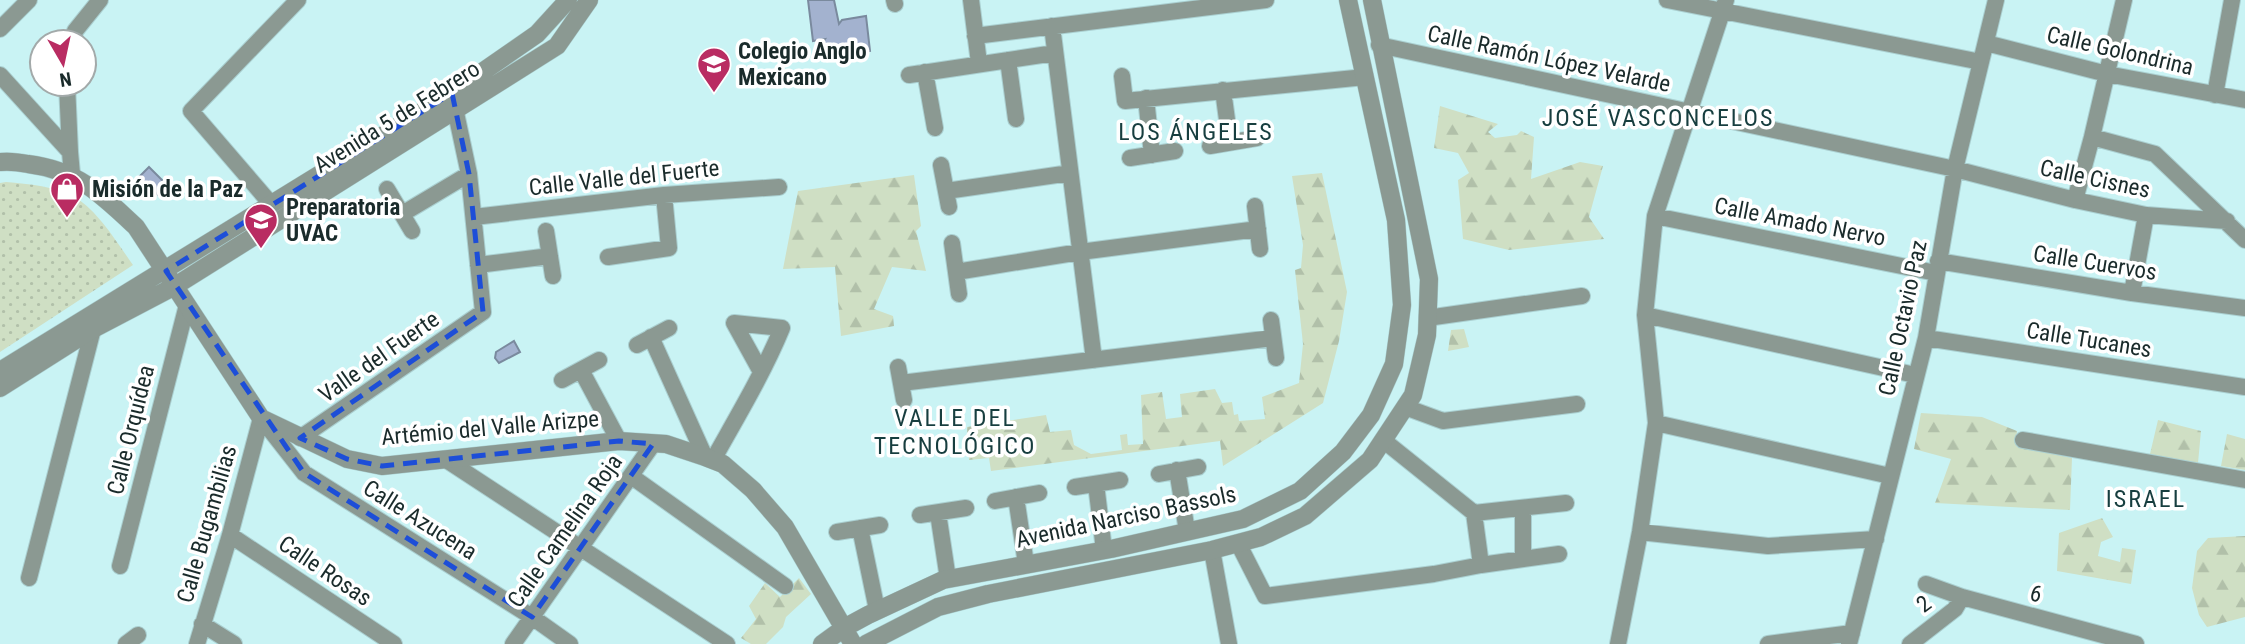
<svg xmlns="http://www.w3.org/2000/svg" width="2245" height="644" font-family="'Roboto Condensed',sans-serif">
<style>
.green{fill:url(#green-dots)}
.forest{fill:url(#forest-firs)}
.water{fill:#a3b2cf;stroke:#7a8a9e;stroke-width:2}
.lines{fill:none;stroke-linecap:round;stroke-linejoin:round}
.minor-casing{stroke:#aacfd0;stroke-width:18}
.tertiary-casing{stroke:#aacfd0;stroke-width:19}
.minor{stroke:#8b9992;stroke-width:16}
.tertiary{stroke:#8b9992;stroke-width:18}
.marked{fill:none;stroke:#1d4ed8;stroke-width:5;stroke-dasharray:14 9;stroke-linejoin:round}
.labels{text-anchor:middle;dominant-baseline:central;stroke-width:7;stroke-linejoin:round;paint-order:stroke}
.poi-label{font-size:23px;font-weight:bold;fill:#1a2b2b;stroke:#fff;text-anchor:start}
.street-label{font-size:23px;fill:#1a2b2b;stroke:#fff}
.neighbourhood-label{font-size:24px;letter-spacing:2px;fill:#173e3f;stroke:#fff}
</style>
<defs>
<pattern id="green-dots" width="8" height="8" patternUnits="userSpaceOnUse" patternTransform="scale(1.75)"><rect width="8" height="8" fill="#cfdfc4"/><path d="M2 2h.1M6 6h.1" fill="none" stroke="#b1c0a9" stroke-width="1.8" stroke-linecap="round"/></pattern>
<pattern id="forest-firs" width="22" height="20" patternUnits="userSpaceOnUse" patternTransform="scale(1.75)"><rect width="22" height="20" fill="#cfdfc4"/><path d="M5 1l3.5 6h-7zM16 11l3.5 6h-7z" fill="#b1c0a9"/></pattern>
</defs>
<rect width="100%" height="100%" fill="#c9f3f4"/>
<path class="green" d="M6,182C29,184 55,186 76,198C98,211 118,244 133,265L0,352V183Z"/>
<path class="forest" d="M1440,106L1498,124L1488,132L1495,138L1517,135L1521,131L1534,137L1531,179L1580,162L1603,166L1589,217L1604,239L1509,250L1463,239L1458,180L1469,173L1458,153L1434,148Z
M1322,173L1347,292L1339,341L1323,403L1223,466L1220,441L991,471L989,458L969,460L967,427L1046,415L1050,432L1071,430L1074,445L1091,454L1122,450L1120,435L1127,434L1128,445L1143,444L1141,395L1162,392L1166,419L1182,417L1180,394L1215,389L1222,403L1232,402L1234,415L1238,414L1239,421L1265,419L1262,397L1299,383L1303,344L1295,270L1301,268L1303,245L1292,176Z
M914,175L921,226L916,231L926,271L892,267L874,309L893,316L894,326L841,336L835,267L783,269L798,191Z
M1464,329L1469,347L1448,351L1451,330Z
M1921,413L1982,417L2017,431L2016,446L2072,458L2070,510L1935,503L1951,459L1914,449Z
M2158,420L2201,431L2198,463L2150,454Z
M2227,434L2245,439V470L2221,466Z
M2102,518L2113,537L2101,542L2098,556L2120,562L2122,548L2136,550L2131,584L2057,571L2059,533Z
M2245,536V617L2207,627L2199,615L2192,588L2197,551L2208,538Z
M799,578L811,594L786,617L783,627L766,644H751L741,638L756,619L749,606L765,583L780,597Z"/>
<path class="water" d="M808,0H834L839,24L842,20L866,16L870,51L834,57L821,45L825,39L813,41Z
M149,167L169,187L159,196L139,177Z
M514,341L520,352L499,363L495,358L496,352Z"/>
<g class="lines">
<g class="minor-casing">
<path id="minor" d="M894,0L895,4
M971,0L979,63
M1667,0L1981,62
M1052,26L1094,360
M0,29L29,0
M975,36L1266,0
M73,42L75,31L100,0
M1986,43L2107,74L2245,100
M1379,45L1955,169L2075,200L2146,215L2227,221
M1008,60L1016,119
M925,72L935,128
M0,75L70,152L72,174
M909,75L1055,53
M1122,76L1125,101L1365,77
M67,84L70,152
M1223,90L1230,142
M2215,95L2232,0
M1146,98L1152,155
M2092,137L2155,154L2245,240
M1210,146L1257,138
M1130,158L1175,151
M941,165L949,207
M387,189L412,231
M946,191L1070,173
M2075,200L2092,137L2124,0
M271,204L191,111L298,0
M1255,206L1260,249
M402,214L469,174
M1655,216L1936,273
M474,217L664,195L779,187
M546,231L553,276
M952,243L959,294
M608,257L669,248L664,195
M1938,261L2132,293L2245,308
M478,265L550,256
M956,272L1080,252L1258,229
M2132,293L2146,215
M1645,315L1915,375
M1427,318L1582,296
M1271,320L1276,358
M651,337L705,457
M1926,338L2245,387
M637,345L669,328
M898,367L904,400
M581,370L619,441
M562,380L599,360
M901,383L1273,338
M1405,407L1443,421L1577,404
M261,418L304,473L532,617L570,644
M1656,423L1890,476
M300,438L483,312L469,174L453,99
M2023,440L2245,480
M445,459L727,644
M713,460C737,417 763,374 782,328L734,323L761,372
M1177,470L1187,531
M1159,474L1198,467
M631,476L785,586
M1096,484L1104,550
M1075,487L1120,480
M1016,497L1026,564
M995,501L1039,493
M1523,508V559
M938,513L948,579
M1474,513L1566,503
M920,515L966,508
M860,528L877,610
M837,532L880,525
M1640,532L1768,546L1876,539
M230,535L394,644
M1238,543L1265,596L1434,574L1481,565L1474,513L1383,440
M1212,550L1229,644
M1481,565L1559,554
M120,566L187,305
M29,578L93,329
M1926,584L1962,597L2136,644
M202,624L234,644
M126,644L138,635
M197,644L230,535L261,418
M513,644L653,444
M1618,644L1640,532L1656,423L1645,315L1655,216L1726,0
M1768,644L1852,633
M1849,644L1926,338L1955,169L1996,0
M1910,644L1955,609L1962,597"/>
</g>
<g class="tertiary-casing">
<path id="tertiary" d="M0,162C9,161 18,162 28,164C77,170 101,194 136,227L261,418L347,459L382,466L619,441L666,444L705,457L723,464L753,490L785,527L853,644
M0,371L452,93L537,34L568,0
M0,388L93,329L175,286L557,46L589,0
M822,644L844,628L868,615L943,580L1111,549L1243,519L1300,491L1343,452L1371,415L1394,364L1402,305L1396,220L1348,0
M866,644L938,607L988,594L1212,550L1261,537L1305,516L1370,460L1413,395L1427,335L1429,279L1372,0"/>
</g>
<use href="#minor" class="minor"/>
<use href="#tertiary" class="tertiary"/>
</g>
<path class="marked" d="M452,93L469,174L483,312L300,438L347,459L382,466L619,441L653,444L532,617L304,473L166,271Z"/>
<defs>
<g id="school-pin" transform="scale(1.75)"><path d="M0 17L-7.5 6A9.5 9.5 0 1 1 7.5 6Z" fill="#b92c62" stroke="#fff"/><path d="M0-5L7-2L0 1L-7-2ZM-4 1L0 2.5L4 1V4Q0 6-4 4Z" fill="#fff"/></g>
<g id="shop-pin" transform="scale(1.75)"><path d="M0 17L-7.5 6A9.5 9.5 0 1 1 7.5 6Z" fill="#b92c62" stroke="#fff"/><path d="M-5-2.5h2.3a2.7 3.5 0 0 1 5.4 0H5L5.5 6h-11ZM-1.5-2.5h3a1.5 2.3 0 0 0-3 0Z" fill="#fff"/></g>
</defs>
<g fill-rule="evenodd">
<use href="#school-pin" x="714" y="64"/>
<use href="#shop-pin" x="67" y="189"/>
<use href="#school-pin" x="261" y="220"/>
</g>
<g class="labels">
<g class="poi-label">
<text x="738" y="51">Colegio Anglo<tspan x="738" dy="26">Mexicano</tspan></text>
<text x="92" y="189">Misión de la Paz</text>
<text x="286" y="207">Preparatoria<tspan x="286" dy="26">UVAC</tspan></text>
</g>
<g class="street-label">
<text transform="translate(2120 51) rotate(13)">Calle Golondrina</text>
<text transform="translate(1549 59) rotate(12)">Calle Ramón López Velarde</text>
<text transform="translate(397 117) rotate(-32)">Avenida 5 de Febrero</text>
<text transform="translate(624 178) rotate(-6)">Calle Valle del Fuerte</text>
<text transform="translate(2095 179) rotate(12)">Calle Cisnes</text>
<text transform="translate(1800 222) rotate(11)">Calle Amado Nervo</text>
<text transform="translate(2095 263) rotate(9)">Calle Cuervos</text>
<text transform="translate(1903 318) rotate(-78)">Calle Octavio Paz</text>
<text transform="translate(2089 340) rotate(9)">Calle Tucanes</text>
<text transform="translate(379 357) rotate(-35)">Valle del Fuerte</text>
<text transform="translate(490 428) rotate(-5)">Artémio del Valle Arizpe</text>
<text transform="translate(131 430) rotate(-76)">Calle Orquídea</text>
<text transform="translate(1126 517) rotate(-12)">Avenida Narciso Bassols</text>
<text transform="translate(420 520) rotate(32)">Calle Azucena</text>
<text transform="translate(207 524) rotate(-74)">Calle Bugambilias</text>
<text transform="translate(565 531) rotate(-55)">Calle Camelina Roja</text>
<text transform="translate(325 571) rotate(34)">Calle Rosas</text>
<text transform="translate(2036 594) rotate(15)">6</text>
<text transform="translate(1924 604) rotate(-36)">2</text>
</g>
<g class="neighbourhood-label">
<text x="1658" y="118">JOSÉ VASCONCELOS</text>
<text x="1196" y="132">LOS ÁNGELES</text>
<text x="955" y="418">VALLE DEL<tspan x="955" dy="28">TECNOLÓGICO</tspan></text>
<text x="2146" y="499">ISRAEL</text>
</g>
</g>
<g transform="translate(63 63) rotate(171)"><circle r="33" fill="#ffffff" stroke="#a3aaaa" stroke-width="2"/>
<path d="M0-5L12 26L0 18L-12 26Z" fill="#b92c62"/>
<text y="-10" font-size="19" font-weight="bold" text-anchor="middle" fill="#1a2b2b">N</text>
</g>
</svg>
